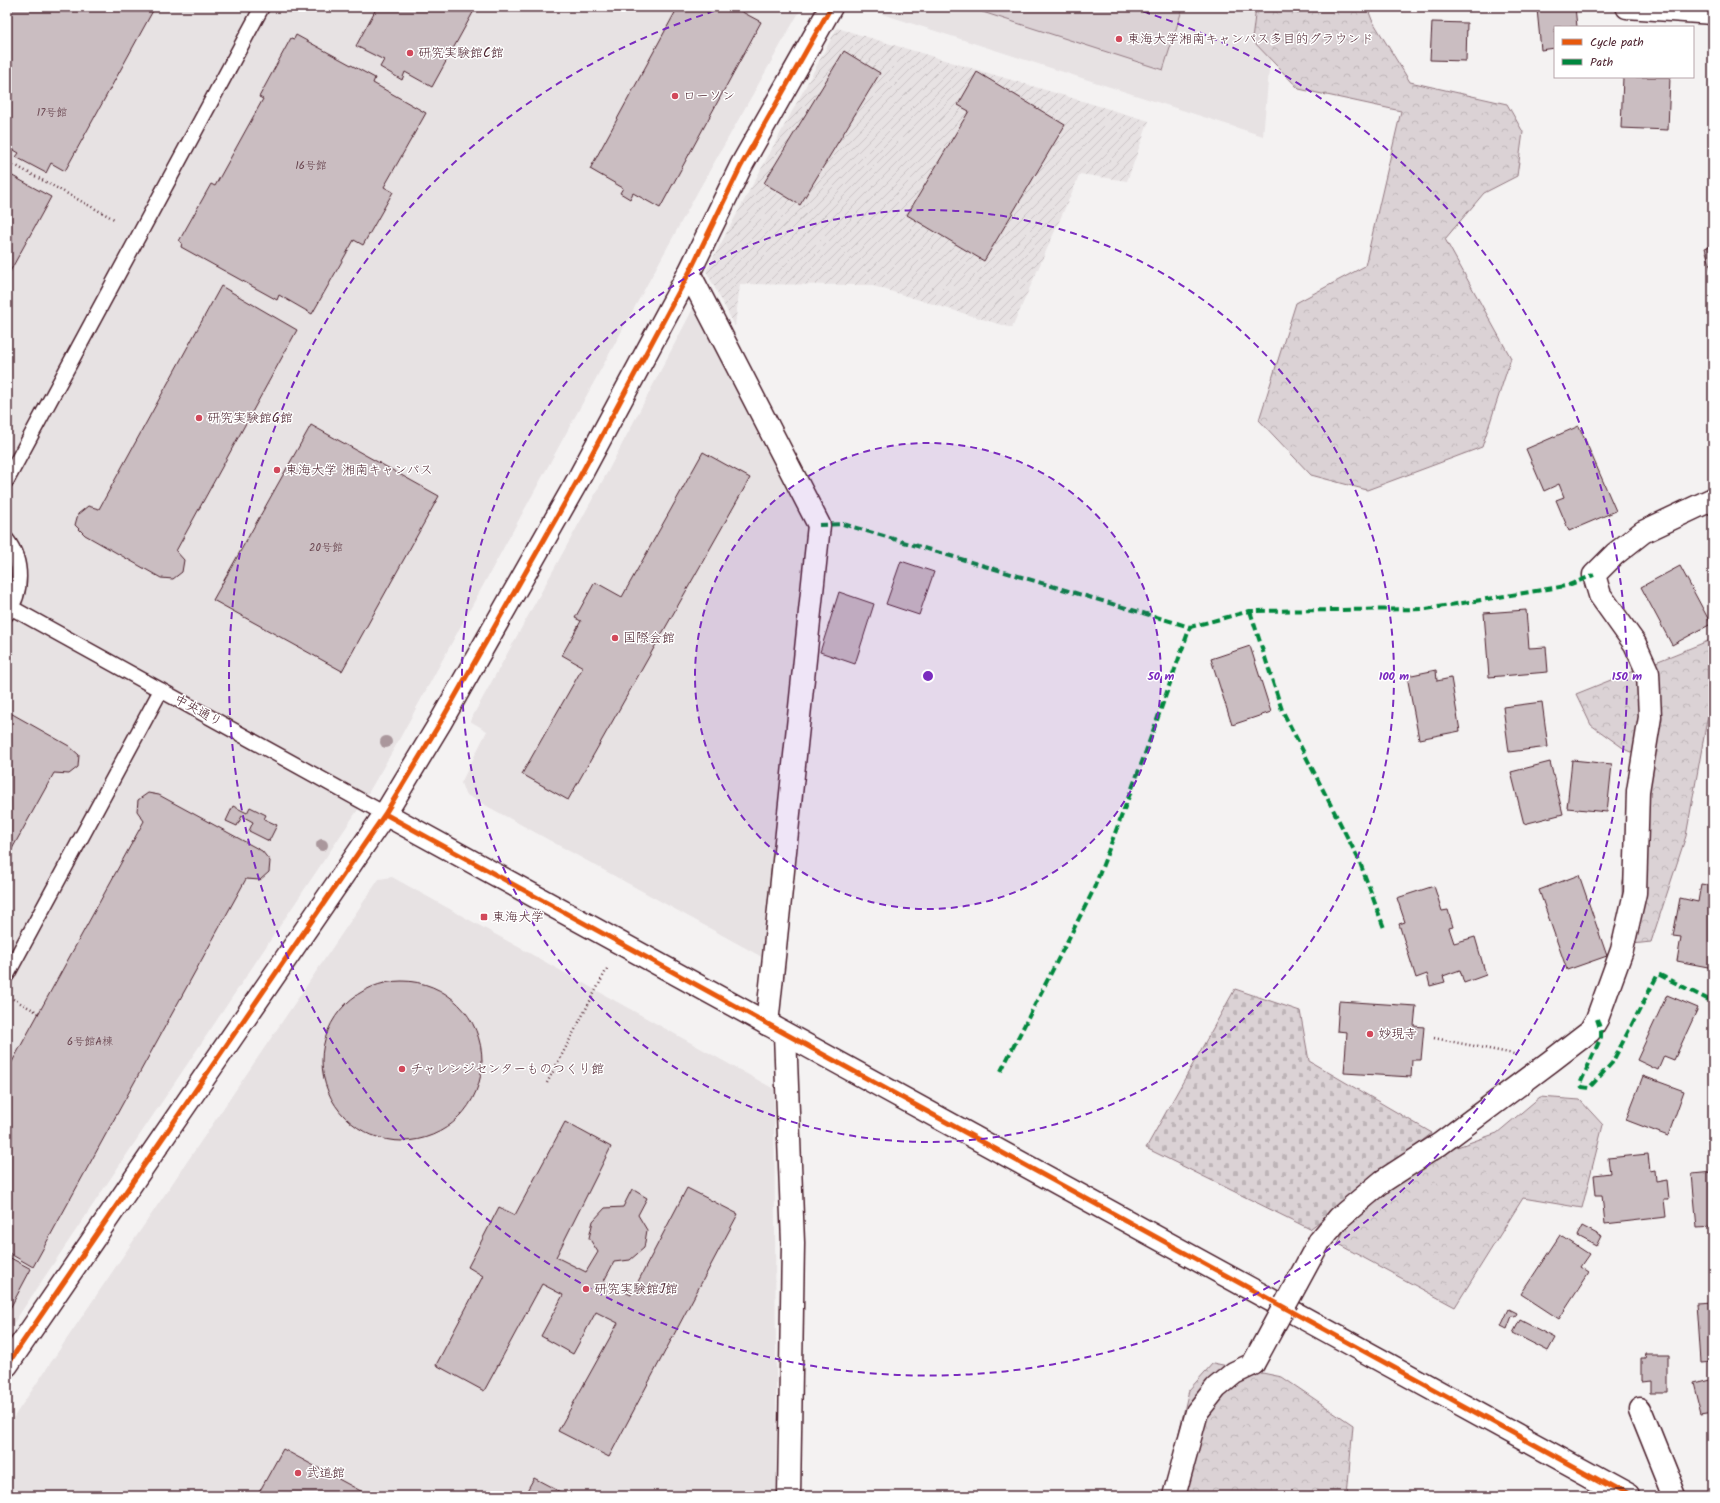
<svg xmlns="http://www.w3.org/2000/svg" width="1720" height="1503" font-family="Kalam,'Klee One',sans-serif">
<style>
.built{fill:#e7e2e3}
.industrial{fill:url(#industrial-furrows)}
.forest{fill:url(#forest-crowns);stroke:#927880}
.cemetery{fill:url(#cemetery-stones);stroke:#927880}
.pitch{fill:#dbd2d5;stroke:#927880}
.building{fill:#cabdc1;stroke:#4a1f2b}
.lines{fill:none;stroke-linecap:round;stroke-linejoin:round}
.service-casing{stroke:#4a1f2b;stroke-width:17}
.minor-casing{stroke:#4a1f2b;stroke-width:25}
.tertiary-casing{stroke:#4a1f2b;stroke-width:25}
.path{stroke:#4a1f2b;stroke-width:2.5;stroke-dasharray:1 3;stroke-linecap:butt}
.service{stroke:#fff;stroke-width:14}
.minor{stroke:#fff;stroke-width:22}
.tertiary{stroke:#fff;stroke-width:22}
.minor-bridge-casing{stroke:#4a1f2b;stroke-width:25;stroke-linecap:butt}
.minor-bridge{stroke:#fff;stroke-width:22}
.quiet{stroke:#00873e;stroke-width:4;stroke-dasharray:8 4;stroke-linecap:butt}
.cycleway-casing{stroke:#fff;stroke-width:8}
.cycleway{stroke:#e8590c;stroke-width:5}
.tree{fill:#aa979c}
.ring{fill:none;stroke:#7b2cbf;stroke-width:2;stroke-dasharray:7 5}
.poi-dot{fill:#d1495b;stroke:#fff;stroke-width:1.5}
.labels{text-anchor:middle;dominant-baseline:central;stroke-width:3;stroke-linejoin:round;paint-order:stroke}
.number-label{font-size:11px;fill:#6a4650}
.poi-label{font-size:13px;fill:#4a1f2b;stroke:#fff;text-anchor:start}
.street-label{font-size:13px;fill:#4a1f2b;stroke:#fff}
.centre{fill:#7b2cbf;stroke:#fff;stroke-width:2}
.ring-label{font-size:12px;text-anchor:middle;font-weight:bold;fill:#7b2cbf;stroke:#fff;stroke-width:3;stroke-linejoin:round;paint-order:stroke}
</style>
<defs>
<pattern id="industrial-furrows" width="10" height="10" patternUnits="userSpaceOnUse"><rect width="10" height="10" fill="#e7e2e3"/><path d="M-1 1l2-2M0 10L10 0M9 11l2-2" fill="none" stroke="#c8c1c3"/></pattern>
<pattern id="forest-crowns" width="20" height="18" patternUnits="userSpaceOnUse"><rect width="20" height="18" fill="#dbd2d5"/><path d="M2 6a3 3 0 1 1 6 0M12 15a3 3 0 1 1 6 0" fill="none" stroke="#bdb4b7"/></pattern>
<pattern id="cemetery-stones" width="16" height="16" patternUnits="userSpaceOnUse"><rect width="16" height="16" fill="#dbd2d5"/><path d="M2 7V4a2 2 0 0 1 4 0v3zM10 15v-3a2 2 0 0 1 4 0v3z" fill="#bdb4b7"/></pattern>
</defs>
<rect width="100%" height="100%" fill="#f4f2f2"/>
<filter id="ink" filterUnits="userSpaceOnUse"><feTurbulence type="fractalNoise" baseFrequency=".025" numOctaves="2"/><feDisplacementMap in="SourceGraphic" scale="8" xChannelSelector="R" yChannelSelector="G"/><feConvolveMatrix kernelMatrix="1 2 1 2 8 2 1 2 1" color-interpolation-filters="sRGB"/></filter>
<g filter="url(#ink)">
<path class="built" d="M7,7H802L697,193L395,747L363,802L7,1333Z
M870,7H1275L1263,136L873,11Z
M697,301L712,310L807,528L762,957L465,794L461,783L487,731L470,721L608,471Z
M392,877L774,1089L777,1496H7V1427L379,879Z"/>
<path class="industrial" d="M837,28L1149,121L1127,181L1080,174L1012,328L870,285L740,284L735,326L706,271Z"/>
<path class="forest" d="M1256,7H1367L1372,20L1410,82L1507,104L1523,132L1517,176L1484,193L1445,239L1511,358L1482,447L1367,490L1311,475L1259,420L1296,303L1365,266L1401,111L1299,89L1252,40Z
M1713,639V708L1707,720L1686,836L1651,942L1623,945L1622,885L1649,760L1626,750L1591,725L1576,694Z
M1540,1097L1580,1100L1603,1125L1582,1208L1523,1198L1455,1307L1338,1244L1357,1199L1426,1158L1497,1133Z
M1213,1363L1282,1377L1353,1425L1347,1496H1164L1189,1390Z"/>
<path class="cemetery" d="M1235,989L1300,1011L1309,1061L1432,1133L1310,1229L1146,1148Z"/>
<path class="pitch" d="M967,7H1183L1163,70Z"/>
<path class="building" d="M7,7H155L65,171L51,163L46,173L16,157L19,153L7,146Z
M377,7H476L432,87L405,72L402,80L380,67L384,60L356,46Z
M678,7H733L761,22L660,208L633,193L630,199L620,193L623,188L590,169Z
M1557,7H1575L1577,27H1555V48L1541,50L1537,9Z
M1432,22L1467,23L1466,61L1430,60Z
M296,35L375,78L373,83L426,113L384,187L393,192L363,245L354,240L312,314L279,295L277,300L181,247L182,243L179,241L211,184L215,186L263,99L259,97L291,38L294,39Z
M844,51L880,73L800,205L764,183Z
M977,72L1065,125L984,261L907,215L969,111L958,105Z
M1623,77H1670L1668,130L1621,128Z
M7,173L51,197L7,277Z
M1713,245V275L1705,248Z
M221,286L297,330L176,551L184,560L182,572L173,579L161,578L85,535L75,525L78,514L88,506L99,509Z
M311,425L439,496L342,671L213,600Z
M1579,426L1616,511L1569,531L1556,500L1564,497L1559,484L1544,491L1526,449Z
M703,452L750,478L568,800L522,774L583,667L562,655L581,621L575,618L595,582L622,597Z
M901,561L934,572L919,615L886,604Z
M1680,566L1711,624L1672,645L1641,587Z
M839,592L874,604L855,664L820,652Z
M1526,610L1529,648L1546,647L1548,672L1489,677L1484,613Z
M1250,646L1271,712L1232,725L1211,659Z
M1436,670L1437,681L1451,678L1460,731L1419,739L1407,676Z
M1542,702L1548,747L1509,752L1503,707Z
M7,711L69,746L79,755L78,767L69,774L54,773L7,858Z
M1572,760L1612,764L1607,812L1567,808Z
M1550,762L1563,814L1524,824L1511,772Z
M148,793L159,795L262,851L270,861L269,872L260,880L246,879L33,1267L7,1252V1071L144,821L137,811L138,800Z
M233,806L247,813L250,807L266,815L264,819L277,825L269,841L249,831L253,822L242,816L237,826L226,821Z
M1579,875L1607,956L1567,970L1539,890Z
M1701,884L1713,886V968L1677,961L1681,937L1673,936L1680,898L1698,902Z
M1434,886L1442,911L1448,910L1453,927L1449,928L1454,943L1475,937L1486,975L1464,983L1460,970L1443,976L1445,982L1430,986L1427,974L1416,978L1399,924L1405,922L1397,898Z
M322 1061a80 80 0 1 1 160 0a80 80 0 1 1-160 0Z
M1667,995L1698,1008L1674,1060L1664,1056L1658,1070L1637,1060Z
M1339,1001L1416,1006L1414,1026L1424,1027L1421,1060H1412L1411,1077L1344,1073L1347,1032L1337,1031Z
M1643,1076L1684,1091L1668,1136L1626,1120Z
M565,1122L611,1147L556,1257L586,1272L598,1252L589,1238L593,1221L605,1208L623,1207L632,1189L647,1198L638,1215L647,1230L644,1248L630,1260L614,1262L604,1281L631,1295L687,1188L738,1214L609,1457L558,1431L618,1323L596,1312L573,1354L541,1336L563,1295L542,1284L484,1391L436,1365L483,1276L468,1267L499,1207L515,1215Z
M1648,1154L1650,1171L1655,1170L1656,1182L1667,1180L1669,1199H1664L1666,1217L1605,1224L1602,1195H1596L1594,1175L1610,1173L1608,1158Z
M1713,1172V1227L1697,1228L1692,1174Z
M1582,1226L1601,1236L1596,1246L1577,1236Z
M1560,1235L1589,1254L1580,1267L1589,1273L1559,1319L1521,1294Z
M7,1256L31,1269L7,1314Z
M1713,1302V1361L1701,1362L1697,1303Z
M1509,1309L1517,1313L1515,1317L1512,1316L1507,1329L1501,1326Z
M1520,1320L1555,1338L1548,1351L1513,1333Z
M1646,1354H1668V1393H1651V1380L1641,1381V1358H1645Z
M1713,1378V1413L1701,1415L1693,1383Z
M283,1449L370,1496H257Z
M534,1478L568,1496H524Z"/>
<g class="lines">
<g class="service-casing">
<path id="service" d="M7,480L262,7
M7,540C23,561 23,592 7,614
M12,608L385,814
M7,975L161,690"/>
</g>
<g class="minor-casing">
<path id="minor" d="M1627,7L1713,13
M689,273L819,525L767,1024
M785,1034L793,1243L789,1496
M1319,1242L1339,1218L1383,1181L1440,1144L1551,1061L1590,1031L1597,1019L1622,950L1635,893L1638,791L1650,717L1648,673L1635,644L1600,595L1594,575L1615,554L1643,532L1713,499
M1640,1409L1675,1496
M1174,1496L1197,1412L1216,1388L1234,1373L1253,1364"/>
</g>
<g class="tertiary-casing">
<path id="tertiary" d="M385,814L1628,1496
M7,1365L385,814L440,723L579,478L689,273L741,166L831,7"/>
</g>
<path class="path" d="M7,161L114,219
M13,999L39,1013
M1434,1038L1514,1054
M547,1083L608,967"/>
<use href="#service" class="service"/>
<use href="#minor" class="minor"/>
<use href="#tertiary" class="tertiary"/>
<g class="minor-bridge-casing">
<path id="minor-bridge" d="M1253,1364L1319,1242"/>
</g>
<use href="#minor-bridge" class="minor-bridge"/>
<path class="quiet" d="M819,525L843,524L1190,627L1250,611L1426,609L1566,586L1594,575
M1250,611L1282,710L1359,860L1384,928
M1597,1019L1601,1031V1037L1580,1084L1582,1087L1589,1088L1612,1063L1658,974L1713,1002
M1001,1071L1093,891L1142,762L1190,627"/>
<g class="cycleway-casing">
<path id="cycleway" d="M385,814L1628,1496
M7,1365L385,814L440,723L579,478L689,273L741,166L831,7"/>
</g>
<use href="#cycleway" class="cycleway"/>
</g>
<g class="tree">
<circle cx="386" cy="742" r="6"/>
<circle cx="322" cy="845" r="6"/>
</g>
</g>
<circle cx="928" cy="676" r="233" fill="#7b2cbf" fill-opacity=".12"/>
<g class="ring">
<circle cx="928" cy="676" r="233"/>
<circle cx="928" cy="676" r="466"/>
<path d="M1132 8A699 699 0 1 1 724 8"/>
</g>
<g class="poi-dot">
<circle cx="1119" cy="39" r="4"/>
<circle cx="410" cy="53" r="4"/>
<circle cx="675" cy="96" r="4"/>
<circle cx="199" cy="418" r="4"/>
<circle cx="277" cy="470" r="4"/>
<circle cx="615" cy="638" r="4"/>
<rect x="480" y="913" width="8" height="8" rx="2"/>
<circle cx="1370" cy="1034" r="4"/>
<circle cx="402" cy="1069" r="4"/>
<circle cx="586" cy="1289" r="4"/>
<circle cx="298" cy="1473" r="4"/>
</g>
<g class="labels">
<g class="number-label">
<text x="52" y="113">17号館</text>
<text x="311" y="166">16号館</text>
<text x="326" y="548">20号館</text>
<text x="90" y="1042">6号館A棟</text>
</g>
<g class="poi-label">
<text x="1127" y="39">東海大学湘南キャンパス多目的グラウンド</text>
<text x="418" y="53">研究実験館C館</text>
<text x="683" y="96">ローソン</text>
<text x="207" y="418">研究実験館G館</text>
<text x="285" y="470">東海大学 湘南キャンパス</text>
<text x="623" y="638">国際会館</text>
<text x="492" y="917">東海大学</text>
<text x="1378" y="1034">妙現寺</text>
<text x="410" y="1069">チャレンジセンターものつくり館</text>
<text x="594" y="1289">研究実験館J館</text>
<text x="306" y="1473">武道館</text>
</g>
<g class="street-label">
<text transform="translate(198 711) rotate(29)">中央通り</text>
</g>
</g>
<circle cx="928" cy="676" r="6" class="centre"/>
<g class="ring-label">
<text x="1161" y="680">50 m</text>
<text x="1394" y="680">100 m</text>
<text x="1627" y="680">150 m</text>
</g>
<rect width="1720" height="1503" fill="none" stroke="#fff" stroke-width="24"/>
<rect x="12" y="12" width="1696" height="1479" fill="none" stroke="#4a1f2b" stroke-width="1.5" filter="url(#ink)"/>
<rect x="1554" y="26" width="140" height="52" fill="#ffffff" stroke="#b7a5aa"/>
<rect x="1562" y="39" width="20" height="6" fill="#e8590c" stroke="#b7a5aa"/>
<text x="1590" y="46" font-size="12" fill="#4a1f2b">Cycle path</text>
<rect x="1562" y="59" width="20" height="6" fill="#00873e" stroke="#b7a5aa"/>
<text x="1590" y="66" font-size="12" fill="#4a1f2b">Path</text>
</svg>
